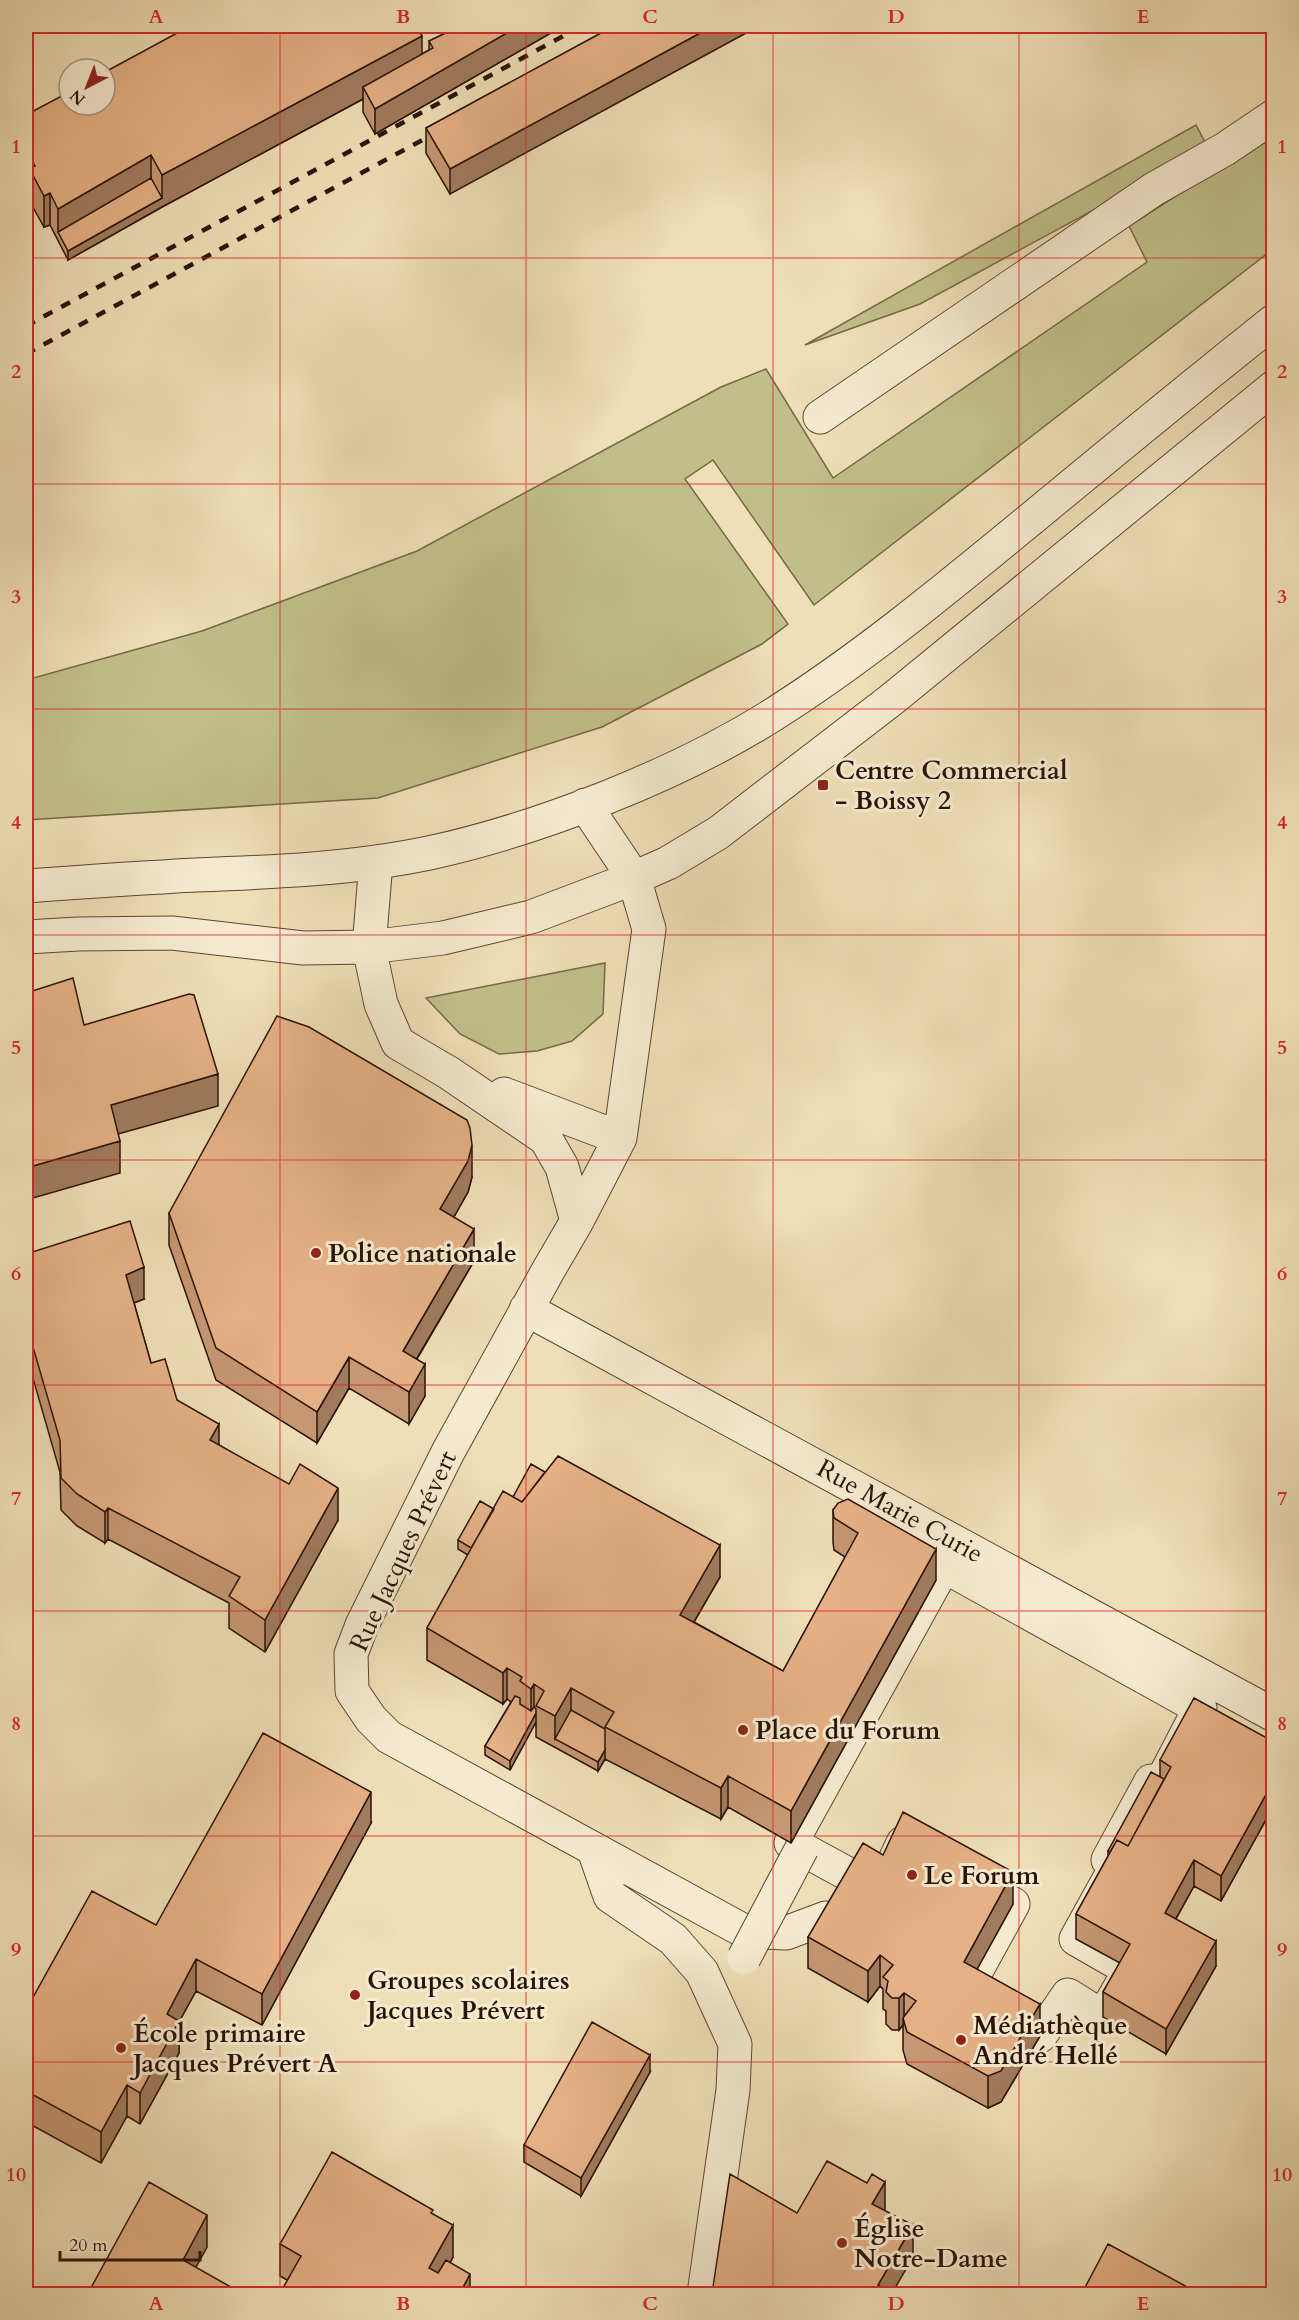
<svg xmlns="http://www.w3.org/2000/svg" width="1299" height="2320" font-family="Cardo,serif">
<style>
.green{fill:#c0bf89;stroke:#756948;stroke-width:1.5}
.lines{fill:none;stroke-linecap:round;stroke-linejoin:round}
.minor-casing{stroke:#5b4634;stroke-width:35}
.minor{stroke:#f5ead0;stroke-width:33}
.rail{stroke:#2a1308;stroke-width:4.5;stroke-dasharray:10 10;stroke-linecap:butt}
.minor-bridge-casing{stroke:#5b4634;stroke-width:35;stroke-linecap:butt}
.minor-bridge{stroke:#f5ead0;stroke-width:33}
.wall{fill:#c59772;stroke:#2a1308;stroke-width:1.5}
.shaded-wall{fill:#a07b5d;stroke:#2a1308;stroke-width:1.5}
.building{fill:#e5b085;stroke:#2a1308;stroke-width:1.5}
.grid{fill:none;stroke:#d62828;stroke-width:1.5;stroke-opacity:0.55}
.poi-dot{fill:#8f2418;stroke:#f5ead0;stroke-width:2}
.labels{text-anchor:middle;dominant-baseline:central;stroke-width:6;stroke-linejoin:round;paint-order:stroke}
.poi-label{font-size:26px;font-weight:bold;fill:#2a1308;stroke:#f5ead0;text-anchor:start}
.street-label{font-size:26px;fill:#2a1308;stroke:#f5ead0}
.neatline{fill:none;stroke:#d62828;stroke-width:2}
.grid-label{font-size:20px;text-anchor:middle;font-weight:bold;fill:#d62828}
</style>
<rect width="100%" height="100%" fill="#efdeb6"/>
<filter id="stains"><feTurbulence type="fractalNoise" baseFrequency=".00333" numOctaves="4"/><feColorMatrix values="0 0 0 0 .2 0 0 0 0 .09 0 0 0 0 .02 0 0 0 .5 -.17"/></filter>
<radialGradient id="worn" r=".72"><stop offset=".6" stop-color="#630" stop-opacity="0"/><stop offset="1" stop-color="#630" stop-opacity=".3"/></radialGradient>
<path class="green" d="M1196,125L1208,148L920,304L805,345Z
M1273,134V249L814,605L713,460L685,479L788,624L762,644L602,727L378,798L26,820V680L202,631L417,551L721,387L766,369L833,478L1147,262L1129,226Z
M605,963L603,1014L572,1041L537,1051L499,1054L460,1034L426,998Z"/>
<g class="lines">
<g class="minor-casing">
<path id="minor" d="M820,417L1154,189L1225,149L1274,116
M585,805L634,878L649,929L620,1138L577,1221L549,1269L448,1452L362,1625L351,1654L352,1691L371,1719L389,1737L744,1931L786,1933L826,1918
M376,862L369,947L381,1004L398,1043L449,1073L546,1139L562,1167L577,1221
M26,886C82,882 139,878 196,875C274,872 352,869 429,853C539,829 675,776 771,716C863,658 947,588 1031,519C1112,452 1192,386 1274,321
M26,937L78,934L172,933L303,948L369,947L443,938L531,917L634,878L668,863L718,833L891,700L1274,387
M504,1094L620,1138
M526,1309L1274,1715
M944,1566L1200,1708L1160,1785L1151,1781L1108,1860L1117,1865L1076,1939L1130,1970L1103,2017L1068,1995L1040,2036L964,1993L1013,1904L903,1843L883,1886L863,1874L859,1880L791,1843Z
M594,1850L610,1896L673,1939L702,1972L735,2044L733,2090L704,2294"/>
</g>
<use href="#minor" class="minor"/>
<path class="rail" d="M26,326L582,26
M26,354L441,130"/>
<g class="minor-bridge-casing">
<path id="minor-bridge" d="M744,1958L802,1848"/>
</g>
<use href="#minor-bridge" class="minor-bridge"/>
</g>
<path class="wall" d="M460,26H563L375,134L363,112V99L162,207L68,260L50,225L44,227L29,200V188L26,181V115L422,54L429,50V41Z
M614,26L450,194L426,153V128Z
M472,1177L468,1192L454,1217L474,1261L417,1359L425,1396L409,1424L349,1388L317,1443L216,1380L169,1245V1213Z
M26,1254L144,1299L134,1303L151,1363L177,1400L219,1445L338,1520L265,1652L229,1628V1603L108,1539L105,1543L77,1526L61,1510L60,1472L26,1354Z
M513,1497L720,1577L694,1622L783,1671L845,1557L834,1550L833,1542V1510L936,1580L791,1843L728,1807L721,1819L605,1759L598,1771L536,1737V1722L510,1770L485,1755V1746L511,1702L507,1699L503,1704L427,1660V1628L468,1555L458,1549V1540L494,1509Z
M1274,1742V1805L1221,1901L1194,1886L1176,1919L1216,1966L1166,2054L1103,2017V1992L1120,1963L1076,1939V1914L1108,1856V1851L1160,1777V1760Z
M371,1823L262,2025L196,1991L179,2022V2053L140,2124L127,2116L101,2163L26,2122V2010L156,1925Z
M883,1855L1013,1904L977,1969L1040,2036L1001,2102L988,2108L907,2064L903,2050V2025L899,2030H892L886,2024V2011L883,2009V1989L880,1986L868,2002L808,1968V1937Z
M650,2072L581,2196L524,2162V2145Z
M433,2214L453,2257L450,2263L470,2295L287,2280L280,2276V2244Z"/>
<path class="shaded-wall" d="M519,26H563L375,134V109Z
M713,26H759L450,194V169Z
M422,36V67L363,87V99L162,207L68,260V251L162,198V175Z
M151,155V187L58,232V209Z
M50,193V225L44,227V196Z
M218,1074V1106L111,1136V1105Z
M120,1141V1173L26,1200V1168Z
M472,1145V1177L468,1192L440,1241V1209Z
M474,1229V1261L403,1382V1351Z
M144,1267V1299L126,1306V1275Z
M349,1357V1388L317,1443V1412Z
M425,1364V1396L409,1424V1392Z
M219,1424V1455L210,1440Z
M338,1488V1520L265,1652V1620Z
M108,1508V1539L105,1543V1512Z
M720,1545V1577L680,1646V1615Z
M936,1549V1580L791,1843V1811Z
M507,1668V1699L503,1704V1673Z
M534,1684V1716L531,1720V1689Z
M571,1688V1719L555,1739V1716Z
M536,1713V1722L510,1770V1761Z
M605,1750V1759L598,1771V1762Z
M728,1776V1807L721,1819V1788Z
M1274,1780V1805L1221,1901V1876Z
M371,1792V1823L262,2025V1994Z
M1194,1860V1886L1165,1938V1913Z
M1013,1872V1904L964,1993V1962Z
M1216,1941V1966L1166,2054V2029Z
M880,1955V1986L868,2002V1971Z
M196,1959V1991L179,2022V2053L140,2124V2093L167,2014Z
M904,1993V2021L903,2018V2025L899,2030V1998Z
M1040,2004V2036L1001,2102L988,2108V2076Z
M650,2055V2072L581,2196V2178Z
M127,2085V2116L101,2163V2132Z
M885,2182V2213L872,2204Z
M207,2215V2247L183,2291V2260Z
M453,2225V2257L433,2293L429,2268Z
M913,2225V2257L891,2295H878V2285Z
M470,2274V2295H459Z"/>
<path class="building" d="M190,26H416L422,36L162,175L151,155L58,209L50,193L44,196L29,168L35,166L26,149V115L69,92V105H105V72Z
M460,26H519L375,109L363,87L433,48L429,41Z
M614,26H713L450,169L426,128Z
M151,178L162,198L68,251L58,232Z
M73,978L84,1025L189,994L194,995L218,1074L111,1105L120,1141L26,1168V993Z
M277,1016L309,1027L467,1120L470,1128L472,1145L468,1161L440,1209L474,1229L403,1351L425,1364L409,1392L349,1357L317,1412L216,1348L169,1213Z
M130,1221L144,1267L126,1275L151,1363L165,1359L177,1400L219,1424L210,1440L289,1484L300,1464L338,1488L265,1620L229,1596L240,1577L108,1508L105,1512L77,1494L61,1478L60,1440L26,1323V1254Z
M558,1456L720,1545L680,1615L783,1671L858,1533L834,1518L833,1510L838,1503L848,1499L936,1549L791,1811L728,1776L721,1788L605,1727L614,1712L571,1688L555,1716L536,1706L544,1691L534,1684L531,1689L520,1681L522,1677L507,1668L503,1673L427,1628L503,1491L522,1502Z
M531,1464L545,1472L522,1502L513,1497Z
M480,1501L494,1509L471,1548L458,1540Z
M515,1696L520,1698V1704L531,1711L534,1707L536,1709V1713L510,1761L485,1746Z
M1194,1698L1274,1742V1780L1221,1876L1194,1860L1165,1913L1216,1941L1166,2029L1103,1992L1130,1944L1076,1914L1117,1840L1128,1846L1171,1767L1160,1760Z
M571,1710L605,1729V1750L598,1762L555,1739Z
M263,1733L371,1792L262,1994L196,1959L167,2014L179,2021L140,2093L127,2085L101,2132L26,2091V2010L92,1891L156,1925Z
M1151,1772L1164,1779L1128,1846L1117,1840L1110,1852L1108,1851Z
M903,1812L1013,1872L964,1962L1040,2004L1001,2071L988,2076L907,2032L903,2018L916,2001L904,1993L899,1998H892L886,1992L888,1981L883,1977L893,1965L880,1955L868,1971L808,1937L863,1843L883,1855Z
M592,2022L650,2055L581,2178L524,2145Z
M332,2152L433,2210L431,2213L453,2225L429,2268L438,2273L446,2260L470,2274L459,2295H279L301,2256L280,2244Z
M827,2161L867,2183L872,2174L885,2182L872,2204L913,2225L878,2285L890,2292L889,2295H713V2287L730,2174L797,2213Z
M149,2182L207,2215L183,2260L245,2295H87Z
M1108,2244L1202,2295H1081Z"/>
<path class="grid" d="M280,26V2294M526,26V2294M773,26V2294M1019,26V2294M26,258H1274M26,484H1274M26,709H1274M26,935H1274M26,1160H1274M26,1385H1274M26,1611H1274M26,1836H1274M26,2062H1274"/>
<g class="poi-dot">
<rect x="817" y="779" width="12" height="12" rx="3"/>
<circle cx="316" cy="1253" r="6"/>
<circle cx="743" cy="1730" r="6"/>
<circle cx="912" cy="1875" r="6"/>
<circle cx="355" cy="1995" r="6"/>
<circle cx="961" cy="2040" r="6"/>
<circle cx="121" cy="2048" r="6"/>
<circle cx="842" cy="2243" r="6"/>
</g>
<g class="labels">
<g class="poi-label">
<text x="835" y="770">Centre Commercial<tspan x="835" dy="30">- Boissy 2</tspan></text>
<text x="328" y="1253">Police nationale</text>
<text x="755" y="1730">Place du Forum</text>
<text x="924" y="1875">Le Forum</text>
<text x="367" y="1980">Groupes scolaires<tspan x="367" dy="30">Jacques Prévert</tspan></text>
<text x="973" y="2025">Médiathèque<tspan x="973" dy="30">André Hellé</tspan></text>
<text x="133" y="2033">École primaire<tspan x="133" dy="30">Jacques Prévert A</tspan></text>
<text x="854" y="2228">Église<tspan x="854" dy="30">Notre-Dame</tspan></text>
</g>
<g class="street-label">
<text transform="translate(900 1511) rotate(29)">Rue Marie Curie</text>
<text transform="translate(403 1551) rotate(-65)">Rue Jacques Prévert</text>
</g>
</g>
<rect width="1299" height="2320" fill="none" stroke="#efdeb6" stroke-width="66"/>
<g transform="translate(87 87) rotate(222)"><circle r="28" fill="#f5ead0" stroke="#a49480" stroke-width="1.5"/>
<path d="M0-4.5L10 22L0 15L-10 22Z" fill="#8f2418"/>
<text y="-9" font-size="16" font-weight="bold" text-anchor="middle" fill="#2a1308">N</text>
</g>
<path d="M60 2251v9h140v-9" fill="none" stroke="#2a1308" stroke-width="3"/>
<text x="69" y="2251" font-size="18" fill="#2a1308" stroke="#f5ead0" stroke-width="4.5" paint-order="stroke">20 m</text>
<rect x="33" y="33" width="1233" height="2254" class="neatline"/>
<g class="grid-label">
<text x="156" y="23">A</text>
<text x="403" y="23">B</text>
<text x="650" y="23">C</text>
<text x="896" y="23">D</text>
<text x="1143" y="23">E</text>
<text x="16" y="153">1</text>
<text x="1282" y="153">1</text>
<text x="16" y="378">2</text>
<text x="1282" y="378">2</text>
<text x="16" y="603">3</text>
<text x="1282" y="603">3</text>
<text x="16" y="829">4</text>
<text x="1282" y="829">4</text>
<text x="16" y="1054">5</text>
<text x="1282" y="1054">5</text>
<text x="16" y="1280">6</text>
<text x="1282" y="1280">6</text>
<text x="16" y="1505">7</text>
<text x="1282" y="1505">7</text>
<text x="16" y="1730">8</text>
<text x="1282" y="1730">8</text>
<text x="16" y="1956">9</text>
<text x="1282" y="1956">9</text>
<text x="16" y="2181">10</text>
<text x="1282" y="2181">10</text>
<text x="156" y="2310">A</text>
<text x="403" y="2310">B</text>
<text x="650" y="2310">C</text>
<text x="896" y="2310">D</text>
<text x="1143" y="2310">E</text>
</g>
<rect width="100%" height="100%" filter="url(#stains)"/>
<rect width="100%" height="100%" fill="url(#worn)"/>
</svg>
